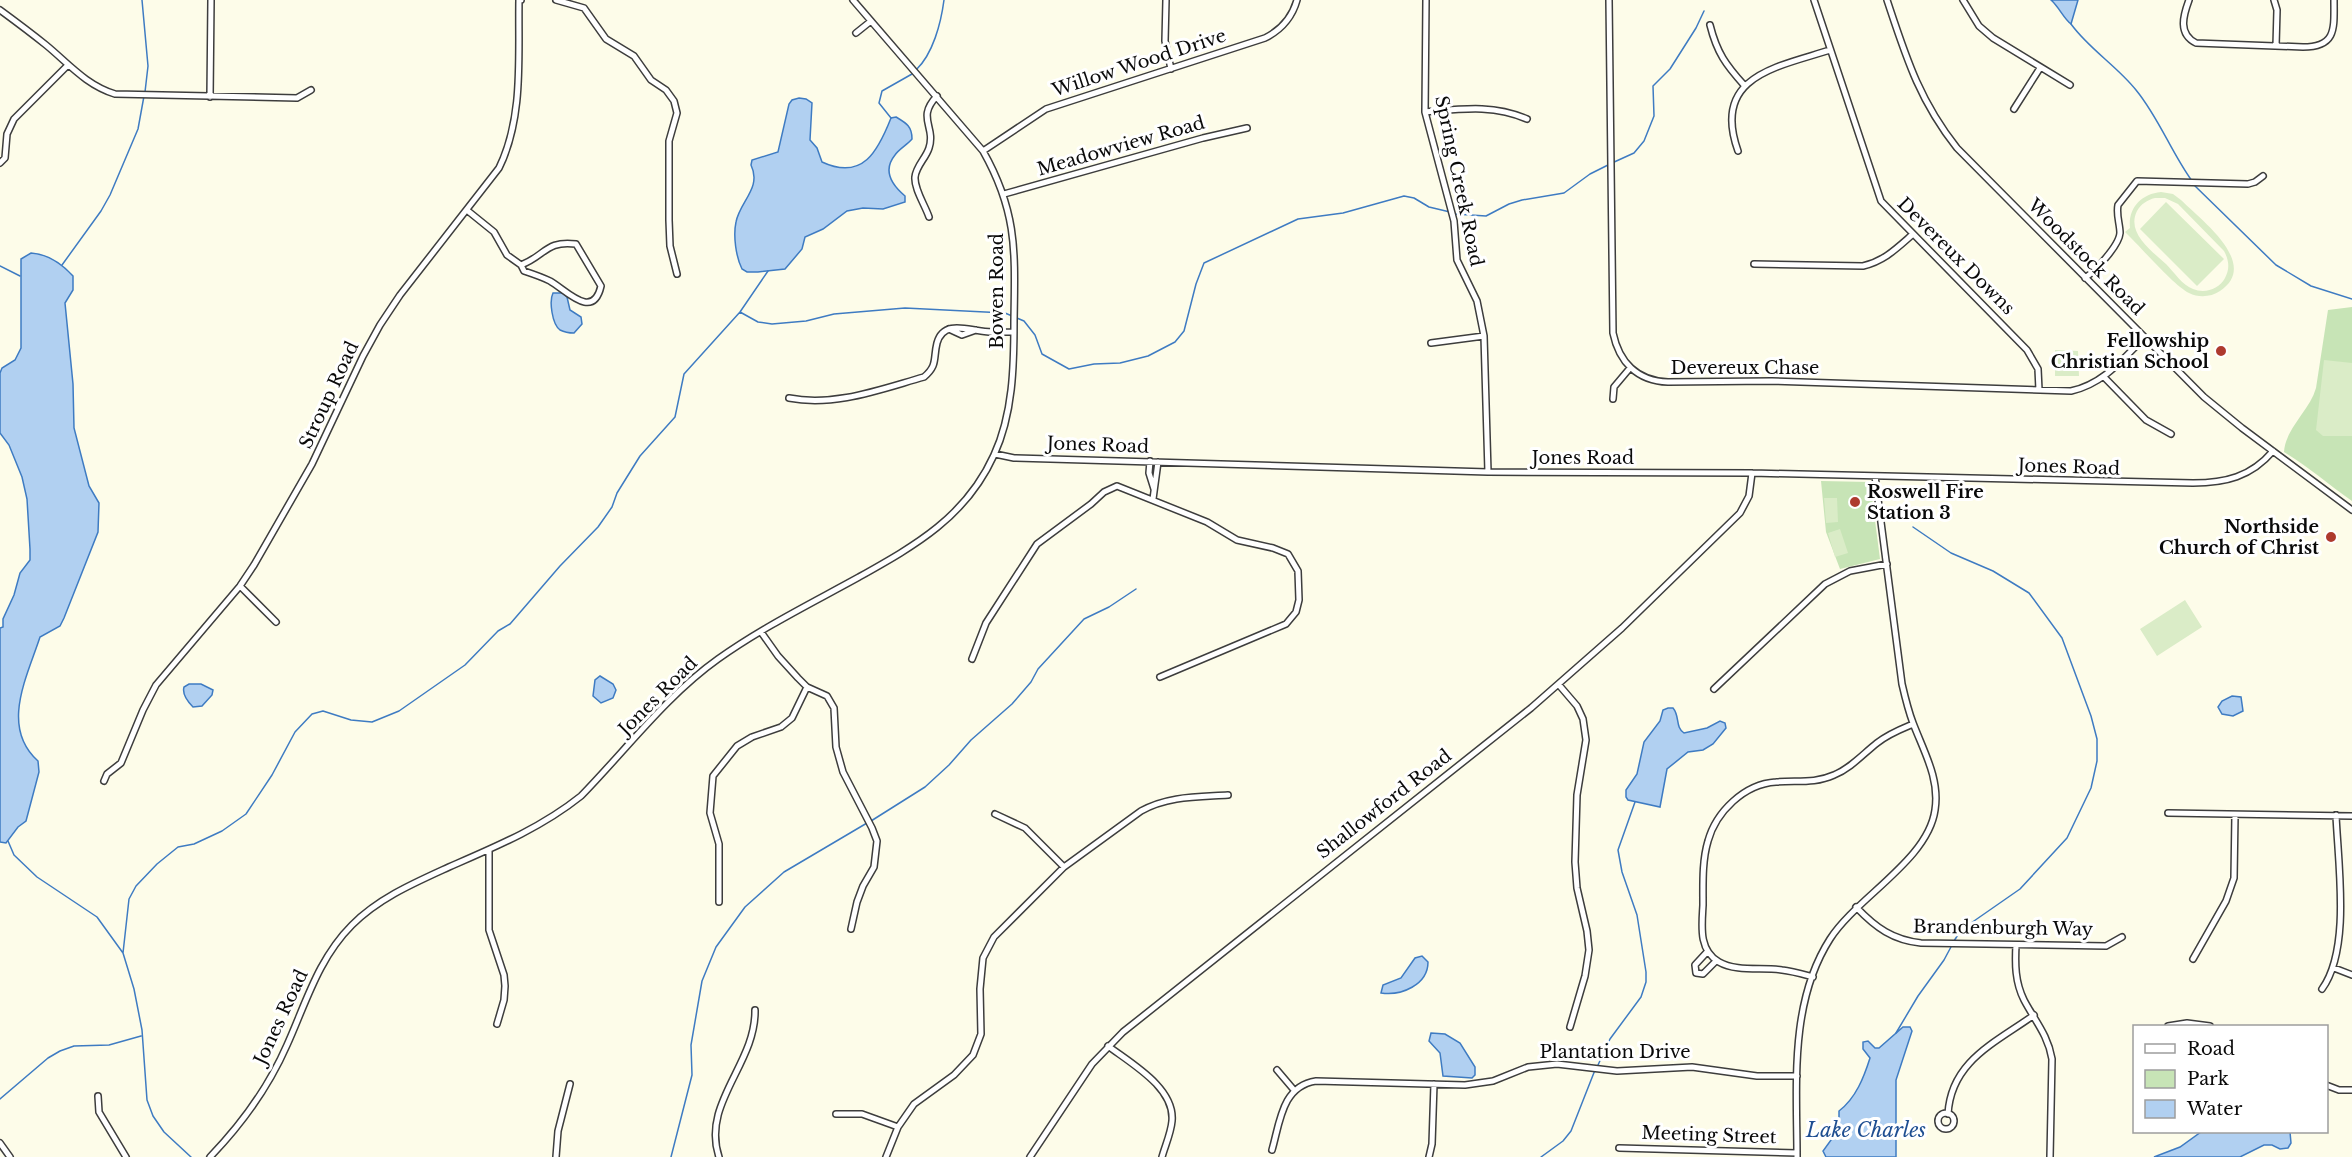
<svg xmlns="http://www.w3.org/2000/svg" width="2352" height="1157" font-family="'Libre Baskerville',serif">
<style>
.green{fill:#c7e4b6}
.pitch{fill:#daecc7;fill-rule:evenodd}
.water{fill:#b1d0f1;stroke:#3e7bc2;stroke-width:1.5}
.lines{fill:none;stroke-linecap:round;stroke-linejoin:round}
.stream{stroke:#3e7bc2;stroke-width:1.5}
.minor-casing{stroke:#3d3d3d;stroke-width:8}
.minor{stroke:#fff;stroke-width:5}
.poi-dot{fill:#ae3a2e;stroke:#fff;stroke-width:2}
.labels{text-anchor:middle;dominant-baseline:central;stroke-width:6;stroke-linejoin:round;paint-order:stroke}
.street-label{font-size:18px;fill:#0a0a0a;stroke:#fff}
.poi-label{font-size:18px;font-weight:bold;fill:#0a0a0a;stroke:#fff;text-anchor:end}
.water-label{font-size:20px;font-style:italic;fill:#1e4e91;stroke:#fff}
</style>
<rect width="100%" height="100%" fill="#fdfce9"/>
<path class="green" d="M2352,307V501C2329,485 2308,466 2284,452C2285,429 2310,410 2316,388L2328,310Z
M1821,481L1870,482L1880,559L1840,569L1826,532Z"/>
<path class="pitch" d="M2161,192L2173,194L2181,200C2200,219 2261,264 2220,291C2211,297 2199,298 2189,293C2173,285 2140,246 2125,232L2130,228C2128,208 2141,194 2161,192ZM2155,198H2165L2178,204L2224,251C2229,260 2230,269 2225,278C2219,289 2205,294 2193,289C2182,285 2174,272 2166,264C2152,251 2126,233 2137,211C2141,204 2147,200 2155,198Z
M2166,202L2224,259L2197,286L2140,229Z
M2055,350L2078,351L2079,376H2055Z
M2324,360L2352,363V436H2323L2316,430Z
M1824,498H1837L1838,522L1826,523Z
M1840,529L1848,553L1835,557L1828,533Z
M2185,600L2202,627L2157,656L2140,629Z"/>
<path class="water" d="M2051,0H2078L2071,24C2064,19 2059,7 2051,0Z
M799,98L806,99L812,103L810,140L817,148L822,162C863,181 878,151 891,118L896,117C906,123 912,126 912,139C907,145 899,149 895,155C882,171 893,186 905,196V202L883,209L863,208L847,211L823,229L805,237L802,249L785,269L758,272H747L742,269C736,257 733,236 736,222C740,201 762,188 751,165L752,160L778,152L789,104L792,100Z
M31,253C48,254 61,263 73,276V290L65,303L73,384L74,428L89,486L99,503L98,532L64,618L60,626L40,637C27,677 0,727 38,761L39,772L26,821L18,827L6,843L0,842V628L3,627V619L14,595L20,573L30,560V549L27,499L22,477L9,445L0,433V373L2,368L15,360L21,348V259Z
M553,293H563L567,297L570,310L581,317L582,324L574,333C569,333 564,332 560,330C552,324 549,301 553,293Z
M600,676L613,684L616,690L613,698L601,703L593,696L595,680Z
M189,684H201L213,690L212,695L202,706L193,707C188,702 182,694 184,687Z
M2232,696L2241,697L2243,711L2233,716L2222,714L2218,707L2222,701Z
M1668,708H1673C1680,716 1675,727 1684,733L1707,728L1720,721L1725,723L1726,728L1713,744L1703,750L1688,752L1667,769L1660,807L1628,800L1626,797V790L1637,774L1644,742L1660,721L1663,710Z
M1422,956L1428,962C1428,985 1401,996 1381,993L1383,985L1401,978L1415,958Z
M1903,1027H1910L1912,1031L1896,1080V1157H1826L1823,1151L1839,1129V1111C1856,1098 1864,1077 1870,1058L1863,1049V1042L1868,1041L1875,1048H1879Z
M1431,1033L1445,1034L1460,1043L1475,1067V1075L1472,1078L1443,1076L1440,1053L1429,1041Z
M2201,1132H2290L2291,1143L2288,1148L2280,1149L2272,1145H2264L2240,1157H2154L2180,1147Z"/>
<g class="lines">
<path class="stream" d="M142,0L148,66L145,92
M2071,24C2089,49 2117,66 2136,90C2159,118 2171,152 2192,181
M916,70C933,54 941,23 944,0
M891,118L879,103L882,91L912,74
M1612,163L1634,153L1644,141L1654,116L1653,86L1670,69L1696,28L1704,11
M2194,185L2276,265L2311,286L2352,299
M1455,214L1486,216L1509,204L1522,200L1564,193L1590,174L1608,165
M62,265L101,211L110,195L138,129L144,96
M0,266L20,276
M740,312L758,322L772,324L806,321L834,314L905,308L1005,313L1024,321L1035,335L1042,354L1069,369L1094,364L1120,363L1148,356L1175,342L1184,331L1196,284L1204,263L1298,219L1343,213L1404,196L1414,198L1429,207L1450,212
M1913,527L1951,553L1993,571L2029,593L2062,638L2091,716L2097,739V761L2091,788L2067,838L2020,889L1961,930L1954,941
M871,821L925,787L949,765L971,740L1012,704L1031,682L1038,669L1084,619L1109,607L1136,589
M8,841L14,855L37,877L97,917L123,953L134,989L142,1030L147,1100L153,1116L164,1132L191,1157
M123,953L129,899L136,886L157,864L178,847L194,844L222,831L246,814L272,775L295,732L312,714L323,711L351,720L372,722L399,711L465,665L498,631L510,624L560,566L598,527L612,507L617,493L640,456L675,417L684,374L740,312L768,271
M1896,1033L1918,996L1944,960L1952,945
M1598,1065L1610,1039L1641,997L1646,982V972L1637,915L1622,872L1618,850L1635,802
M0,1099L48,1058L60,1051L74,1046L109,1045L141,1036
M671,1157L692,1075L691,1045L702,981L716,947L745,907L784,872L867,823
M1541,1157L1563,1141L1571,1131L1595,1070"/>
<g class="minor-casing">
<path id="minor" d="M556,0L584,8L606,39L634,56L651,80L666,90L674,101L677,113L669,141V220L670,246L677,274
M1166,0L1165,41L1171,69
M1426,0L1425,112L1454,221L1457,260L1477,301L1484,336L1488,472
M1609,0L1613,333C1619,362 1637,381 1668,382L1772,381L2071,391C2103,384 2122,360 2144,338
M1814,0L1881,201L2027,350L2038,369L2039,390
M1887,0C1906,57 1919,100 1957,148L2204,397L2242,428L2352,510
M1963,0L1979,26L1993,38L2070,85
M2189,0C2183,16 2178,34 2196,43L2303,47C2337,47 2334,28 2334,0
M2274,0L2277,10L2276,46
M0,10C15,21 31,33 46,45C69,64 86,85 115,94L297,98L311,90
M1710,25C1717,53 1726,65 1744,85
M856,33L871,21
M210,97L211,0
M2014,109L2040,68
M1425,112C1461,109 1493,104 1527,119
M983,151L1046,109L1265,38C1281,30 1292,18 1297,0
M1738,151C1711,76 1777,67 1830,50
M0,163L5,158L7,134L14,119L68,65
M1004,194L1203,138L1247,128
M468,211L494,232L507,255L521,265L524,271C533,274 542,277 550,281C566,290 593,321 601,286L576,244C546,240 545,256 521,265
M929,217C925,205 914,189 915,177C916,166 926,158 929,148C936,126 916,118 937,96
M1754,264L1863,266C1884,261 1896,249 1912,235
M2085,278C2095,271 2119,246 2120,233C2120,224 2116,215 2118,205L2137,181L2248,184L2255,182L2263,176
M949,329L962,335L976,330
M1431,343L1484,336
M2104,377L2146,420L2171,434
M789,398C835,407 881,389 924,377C938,365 933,359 937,343C943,321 965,329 981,331C992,333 1003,332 1014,332
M1613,399L1614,387L1630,368
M995,454L1014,458L1488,472L1752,473L2193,483C2225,483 2251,477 2273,451
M1150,461L1149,473L1154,489
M1153,499L1158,462
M240,586L276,622
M761,632L778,656L798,678L807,687L827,696L834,708L836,747L843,772L872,828L877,841L874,867L863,886L857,902L851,929
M972,659L986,623L1037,544L1091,504L1104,492L1117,486L1207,522L1237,540L1273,548L1288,554L1298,571L1299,600L1296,612L1286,624L1160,677
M1559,685L1577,706L1583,719L1586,740L1577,795L1575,862L1577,888L1587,931L1589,950L1585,976L1570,1027
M1714,689L1825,584L1850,571L1887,564
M104,781L107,774L121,763L143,710L156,685L240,586L254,565L312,464L363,356L380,325L400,295L499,168C524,117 518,56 519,0H521
M2168,813L2352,816
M995,814L1025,828L1064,867
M489,850V930L504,975L505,986L504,1000L497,1024
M719,902V844L710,813L713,776L737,746L752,737L781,727L792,718L807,687
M1856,907C1876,928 1893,940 1921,943L2106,946L2122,937
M2016,945C2015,964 2015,982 2024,1000C2035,1021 2048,1035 2052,1059L2050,1157
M1707,952L1695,965L1696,973L1703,974L1716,961
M2193,959L2226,901L2234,878L2235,815
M2334,968L2352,975
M1813,977C1802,974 1792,971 1782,970C1762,967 1736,972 1719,962C1698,950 1702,925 1703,905C1703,884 1702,861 1708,841C1716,812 1744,784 1776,782C1796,780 1814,784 1834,775C1851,768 1863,754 1877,743C1888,734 1901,729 1913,724
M2322,989C2351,949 2338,864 2336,815
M2168,1026L2187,1023L2210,1026
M1108,1046C1132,1064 1175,1088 1172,1121C1171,1133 1165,1146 1162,1157
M1277,1070L1294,1090
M2326,1085L2339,1090H2352
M98,1096L99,1112L126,1157
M1938 1121a8 8 0 1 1 16 0a8 8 0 1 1-16 0Z
M836,1114H862L898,1127
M1948,1114C1951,1061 1995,1043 2034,1015
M0,1143L10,1157
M1619,1148L1797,1153
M1272,1150C1280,1122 1282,1086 1316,1081L1465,1085L1493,1081L1528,1067L1557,1064L1617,1071L1692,1067L1757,1076H1797
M210,1157C241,1125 269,1086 287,1045C306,1003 318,959 352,925C379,898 414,883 449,867C495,847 541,828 581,796C626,750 666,696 718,659C763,627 812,603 859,577C916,545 966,517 994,455C1013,414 1014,366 1014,321C1015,253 1018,213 983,151L853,0
M556,1157L558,1131L570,1084
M719,1157C701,1103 756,1064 755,1010
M886,1157L898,1127L914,1104L954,1075L973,1055L981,1034L980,989L983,958L994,937L1064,867L1141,811C1168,796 1197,797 1228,795
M1030,1157L1092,1064L1123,1032L1531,708L1622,628L1740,513L1749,496L1752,473
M1429,1157L1432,1144L1434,1084
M1797,1157C1797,1085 1789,1003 1830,939C1857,897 1928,860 1935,810C1940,779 1924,752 1913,723C1908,710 1905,697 1902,684L1875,476"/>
</g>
<use href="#minor" class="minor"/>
</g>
<g class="poi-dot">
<circle cx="2221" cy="351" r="6"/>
<circle cx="1855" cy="502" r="6"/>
<circle cx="2331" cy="537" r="6"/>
</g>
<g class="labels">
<g class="street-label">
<text transform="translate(1139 63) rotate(-18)">Willow Wood Drive</text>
<text transform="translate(1121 146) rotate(-16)">Meadowview Road</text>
<text transform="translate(1459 181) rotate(78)">Spring Creek Road</text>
<text transform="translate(1956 256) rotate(45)">Devereux Downs</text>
<text transform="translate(2086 257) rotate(45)">Woodstock Road</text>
<text transform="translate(997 291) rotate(-90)">Bowen Road</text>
<text x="1745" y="368">Devereux Chase</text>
<text transform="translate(329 395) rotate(-65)">Stroup Road</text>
<text transform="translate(1098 445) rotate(2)">Jones Road</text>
<text x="1583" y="458">Jones Road</text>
<text transform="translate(2069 467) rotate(2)">Jones Road</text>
<text transform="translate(658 696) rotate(-45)">Jones Road</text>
<text transform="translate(1384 804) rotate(-38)">Shallowford Road</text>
<text transform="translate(2003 928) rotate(1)">Brandenburgh Way</text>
<text transform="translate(281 1017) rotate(-65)">Jones Road</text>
<text x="1615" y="1052">Plantation Drive</text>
<text transform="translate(1709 1135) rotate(2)">Meeting Street</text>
</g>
<g class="poi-label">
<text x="2209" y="341">Fellowship<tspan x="2209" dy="21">Christian School</tspan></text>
<text x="1867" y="492" text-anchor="start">Roswell Fire<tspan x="1867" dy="21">Station 3</tspan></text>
<text x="2319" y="527">Northside<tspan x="2319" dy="21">Church of Christ</tspan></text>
</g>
<g class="water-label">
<text x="1866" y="1130">Lake Charles</text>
</g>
</g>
<rect x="2133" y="1025" width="195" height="108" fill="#ffffff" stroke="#9d9d9d" stroke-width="1.5"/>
<rect x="2145" y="1044" width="30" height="9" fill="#ffffff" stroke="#9d9d9d" stroke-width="1.5"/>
<text x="2187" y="1055" font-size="18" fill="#0a0a0a">Road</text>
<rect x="2145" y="1070" width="30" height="18" fill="#c7e4b6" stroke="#9d9d9d" stroke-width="1.5"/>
<text x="2187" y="1085" font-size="18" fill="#0a0a0a">Park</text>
<rect x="2145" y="1100" width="30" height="18" fill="#b1d0f1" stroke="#9d9d9d" stroke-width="1.5"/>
<text x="2187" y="1115" font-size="18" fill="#0a0a0a">Water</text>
</svg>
